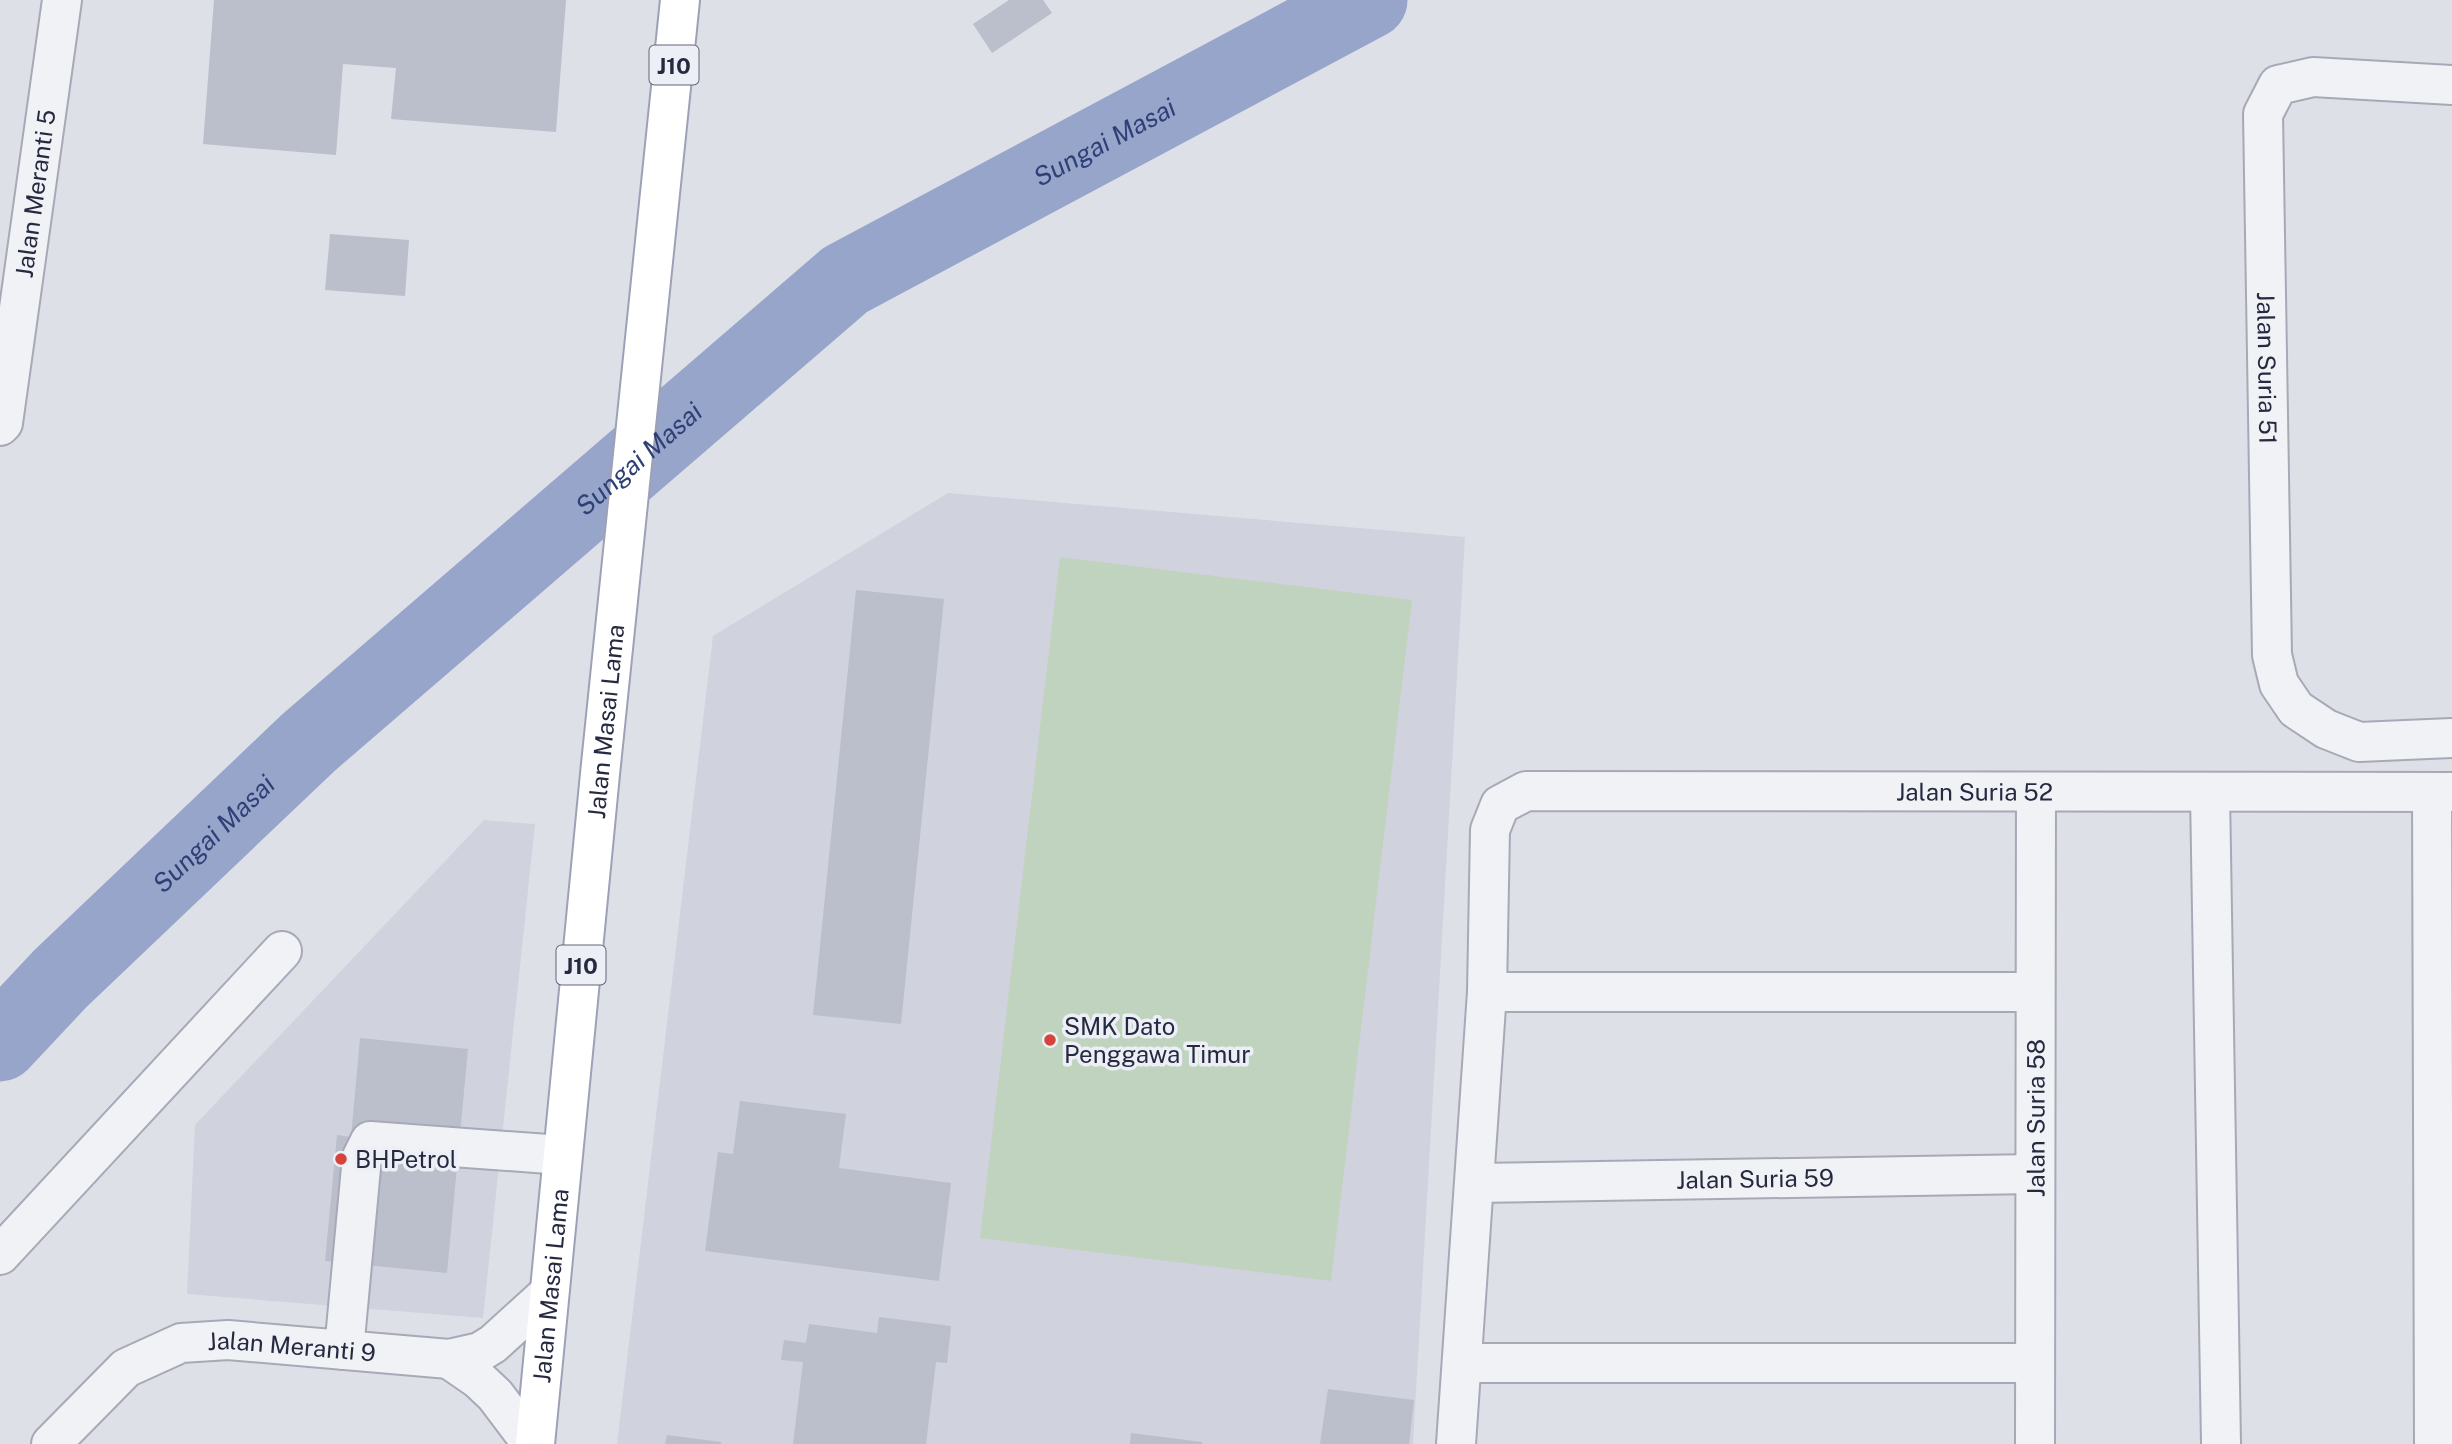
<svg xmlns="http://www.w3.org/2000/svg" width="2452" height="1444" font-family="'Public Sans',sans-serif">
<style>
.built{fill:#d0d2de}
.green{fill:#bfd3be}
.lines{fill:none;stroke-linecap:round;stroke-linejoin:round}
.river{stroke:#97a5cb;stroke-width:77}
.building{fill:#bbbecb}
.minor-casing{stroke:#a7a9b6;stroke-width:42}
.major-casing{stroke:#9da1b5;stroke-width:42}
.minor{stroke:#f1f2f6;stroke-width:38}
.major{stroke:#fff;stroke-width:38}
.poi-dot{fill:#d5433b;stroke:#edeff6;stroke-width:2.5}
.labels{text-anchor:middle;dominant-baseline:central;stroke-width:7;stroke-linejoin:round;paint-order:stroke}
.shield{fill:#edeff6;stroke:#626577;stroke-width:2}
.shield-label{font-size:23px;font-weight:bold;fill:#262a40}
.street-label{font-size:24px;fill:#262a40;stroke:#edeff6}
.poi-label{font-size:24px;fill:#262a40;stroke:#edeff6;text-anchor:start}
.water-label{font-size:26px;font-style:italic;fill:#2e4076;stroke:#edeff6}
</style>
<rect width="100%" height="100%" fill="#dee0e8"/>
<path class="built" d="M948,493L1465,537L1413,1444H617L713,636Z
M484,820L535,824L483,1318L187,1294L195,1125Z"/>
<path class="green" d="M1060,557L1412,600L1331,1281L980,1238Z"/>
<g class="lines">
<path class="river" id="s1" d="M0,1043L60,979L308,743L845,280L1369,0"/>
</g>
<path class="building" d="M214,0H566L556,132L391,119L396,68L343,64L336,155L203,144Z
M1009,0H1043L1052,13L992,53L973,24Z
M330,234L409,240L405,296L325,290Z
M856,590L944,599L901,1024L813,1015Z
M360,1038L468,1049L447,1273L325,1261L337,1135L351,1137Z
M740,1101L846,1114L839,1168L951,1183L939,1281L705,1251L718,1152L733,1154Z
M879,1317L951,1326L947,1363L936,1362L926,1444H793L803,1362L781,1360L784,1340L806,1343L809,1324L877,1333Z
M1328,1389L1414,1400L1409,1444H1320Z
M1131,1433L1202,1442V1444H1130Z
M667,1435L721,1442V1444H665Z"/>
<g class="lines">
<g class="minor-casing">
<g id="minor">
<path id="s2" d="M2452,85L2313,77L2278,85L2263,114L2272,655L2279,684L2296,709L2326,729L2359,742L2452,738"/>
<path id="s3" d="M0,426L3,423L62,0"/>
<path d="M2210,793L2221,1444"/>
<path d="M2432,793L2434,1444"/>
<path d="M1487,992H2035"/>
<path id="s4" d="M1475,1183L2035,1174"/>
<path d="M0,1255L282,951"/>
<path d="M344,1350L362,1157L370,1141L562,1155"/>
<path d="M449,1359L478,1379L495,1395L532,1444"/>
<path d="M1462,1363H2035"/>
<path id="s5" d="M51,1444L126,1368L181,1343L228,1340L449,1359L480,1352L493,1344L548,1294"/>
<path id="s6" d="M1456,1444L1487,992L1490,830L1500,805L1526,791L2452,792"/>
<path id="s7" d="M2035,1444L2036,792"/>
</g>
</g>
<g class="major-casing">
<g id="major">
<path id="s8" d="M535,1444L600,774L680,0"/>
</g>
</g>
<use href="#minor" class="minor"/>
<use href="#major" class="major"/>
</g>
<g class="poi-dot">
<circle cx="1050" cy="1040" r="7"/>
<circle cx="341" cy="1159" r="7"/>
</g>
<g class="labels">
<g class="shield">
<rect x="649.5" y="45.5" width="49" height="39" rx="5"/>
<rect x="556.5" y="945.5" width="49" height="39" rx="5"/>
</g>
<g class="shield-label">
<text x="674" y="65">J10</text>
<text x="581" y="965">J10</text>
</g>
<g class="street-label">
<text stroke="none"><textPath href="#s3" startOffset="236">Jalan Meranti 5</textPath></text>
<text stroke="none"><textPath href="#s2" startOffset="462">Jalan Suria 51</textPath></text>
<text stroke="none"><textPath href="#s8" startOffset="726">Jalan Masai Lama</textPath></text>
<text stroke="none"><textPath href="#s6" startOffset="1120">Jalan Suria 52</textPath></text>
<text stroke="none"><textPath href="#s7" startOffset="326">Jalan Suria 58</textPath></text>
<text stroke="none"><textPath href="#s4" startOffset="280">Jalan Suria 59</textPath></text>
<text stroke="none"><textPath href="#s8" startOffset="159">Jalan Masai Lama</textPath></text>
<text stroke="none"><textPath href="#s5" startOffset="278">Jalan Meranti 9</textPath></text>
</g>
<g class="poi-label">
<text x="1064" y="1026">SMK Dato<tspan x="1064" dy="28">Penggawa Timur</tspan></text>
<text x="355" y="1159">BHPetrol</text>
</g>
<g class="water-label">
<text stroke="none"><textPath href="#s1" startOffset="1433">Sungai Masai</textPath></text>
<text stroke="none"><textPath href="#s1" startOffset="866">Sungai Masai</textPath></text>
<text stroke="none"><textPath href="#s1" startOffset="299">Sungai Masai</textPath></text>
</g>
</g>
</svg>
